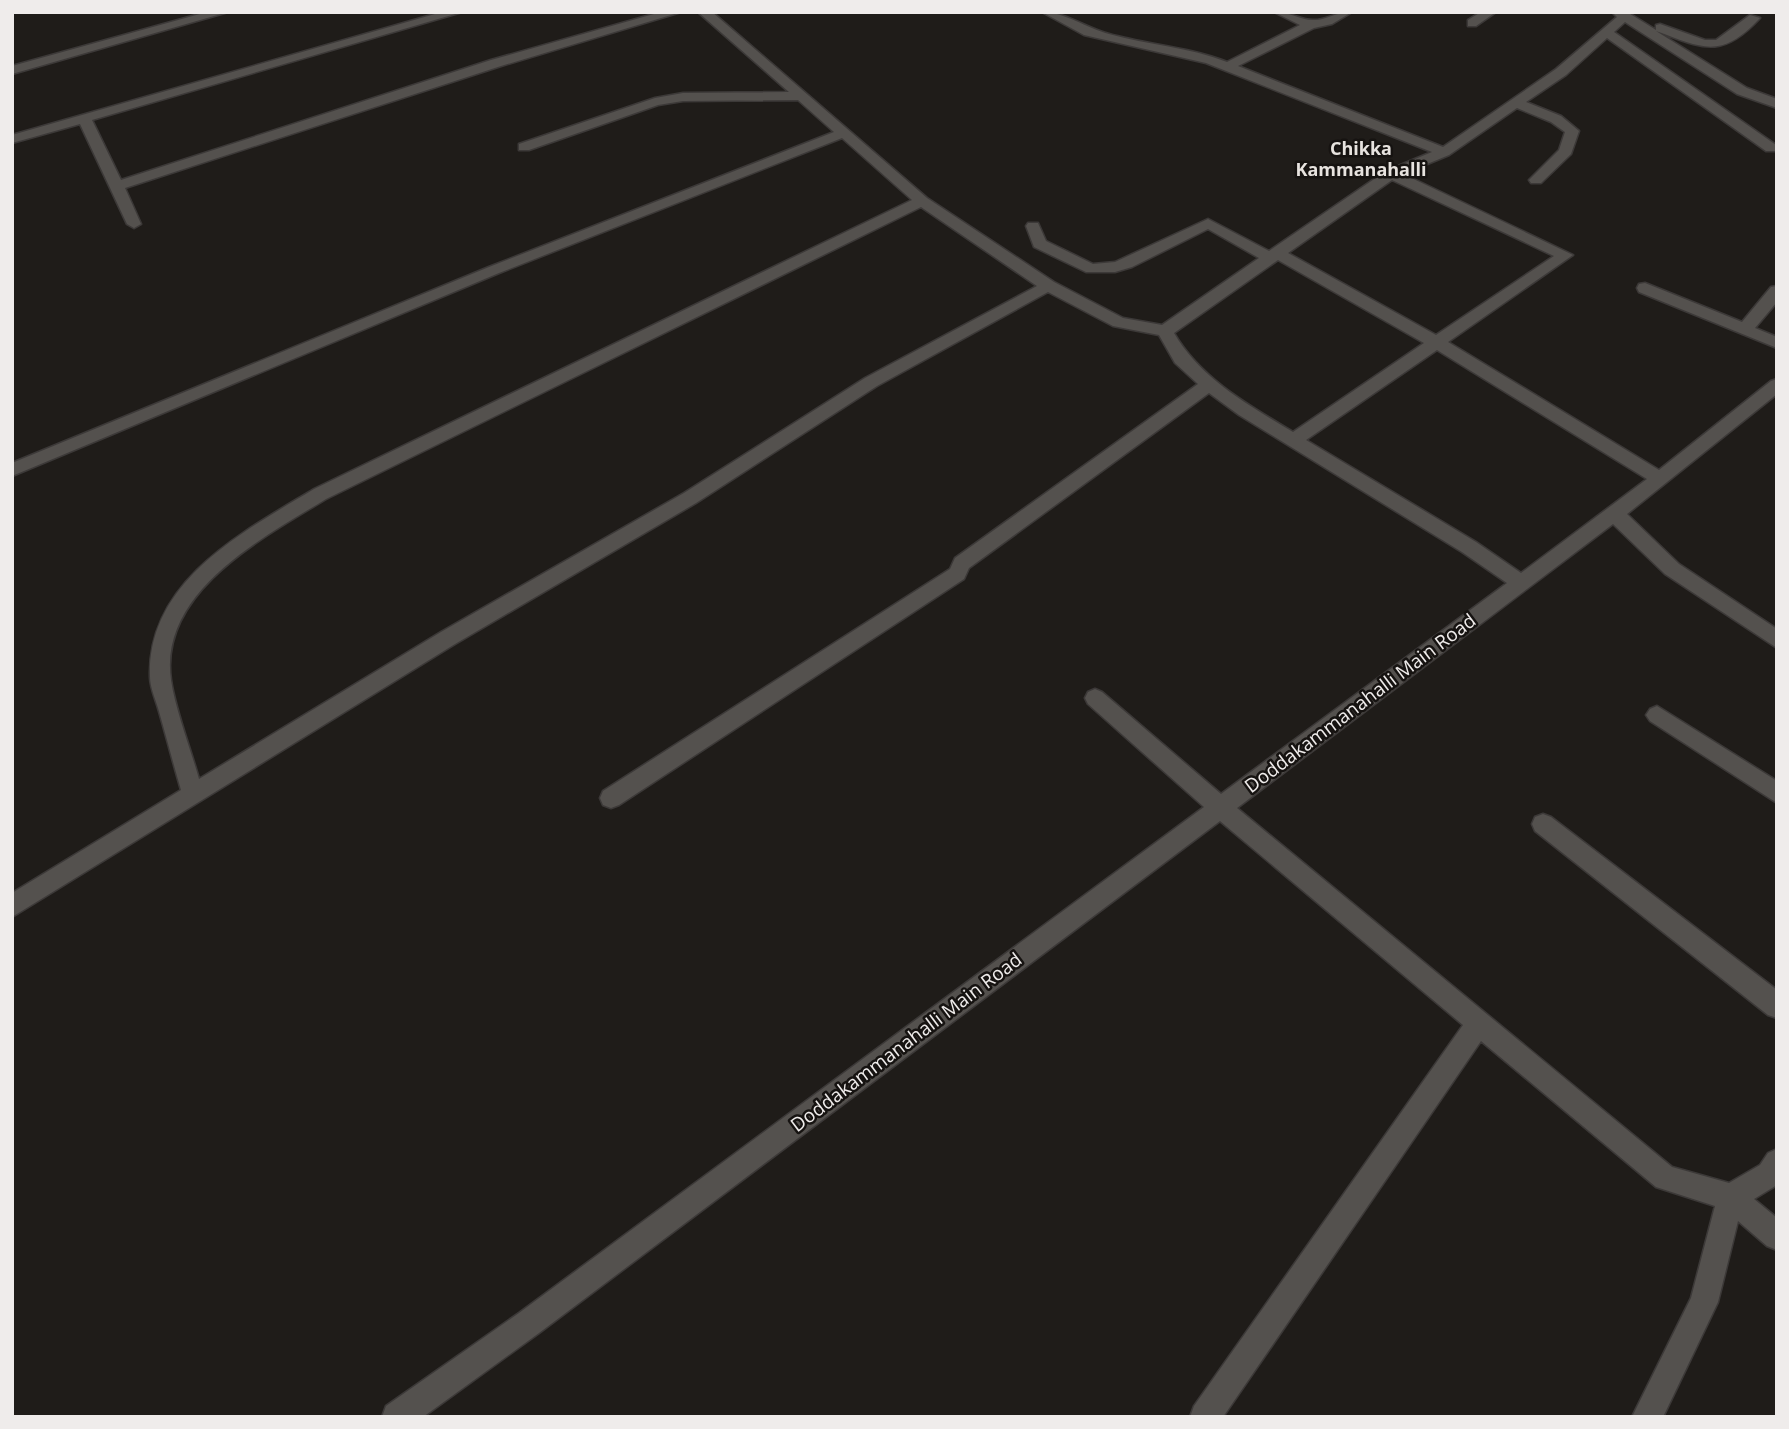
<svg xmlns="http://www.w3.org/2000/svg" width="1789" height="1429" font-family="'Open Sans',sans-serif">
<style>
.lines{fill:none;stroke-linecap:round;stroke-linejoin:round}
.minor-casing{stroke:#3c3938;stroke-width:3}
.minor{fill:#54514e;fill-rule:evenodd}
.labels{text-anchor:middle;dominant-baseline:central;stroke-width:5;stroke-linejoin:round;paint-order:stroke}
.far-neighbourhood-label{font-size:18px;font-weight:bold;fill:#e7e3df;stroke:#161311}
.street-label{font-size:19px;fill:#efeceb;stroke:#161311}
</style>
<rect width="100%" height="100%" fill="#1f1c19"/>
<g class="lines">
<g class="minor-casing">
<path id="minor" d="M207,12H228L12,74V66Z
M442,12H462L92,120L121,180L491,60L661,12H681L501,66L125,188L141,224L134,228L127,224L80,124L12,143V135Z
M698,12H712L927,198L1054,282L1123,318L1162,325L1259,258L1208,229L1132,267L1115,272H1086L1034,247L1026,226L1028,223H1038L1046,241L1093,264L1115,262L1208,219L1269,251L1386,171L1432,152L1206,63L1084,35L1042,12C1065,12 1086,28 1109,34C1148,45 1189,47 1227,62L1300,25L1274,12C1291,12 1300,20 1313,20C1325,21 1335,12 1352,12L1332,24L1314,28L1238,66L1443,147L1556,69L1617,17L1612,12H1627L1656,30V25L1660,24L1705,40H1716L1750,15L1760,18C1721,60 1703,48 1656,31L1747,88L1777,99V108L1737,94L1625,22L1614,32L1776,145V151H1766L1607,38L1566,75L1526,102L1561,116L1579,131L1571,154L1541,183H1531L1529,180L1559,150L1565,132L1551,122L1517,108L1449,155L1403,174L1573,255L1448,342L1659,470L1771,381L1777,379V394L1627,514L1679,564L1777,629V648L1665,574L1613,524L1237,808L1672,1167L1729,1183L1760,1165L1768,1153L1777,1149V1185L1754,1199L1777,1218V1250L1767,1246L1738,1221L1718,1302L1663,1417H1632L1691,1298L1715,1206L1656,1187L1481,1041L1223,1417H1190L1194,1406L1463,1025L1220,821L539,1333L423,1417H382L386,1406L519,1313L1204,807L1088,704L1085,698L1088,692L1095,689L1102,692L1221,794L1507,583L1462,552L1239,415L1209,393L969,568L964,579L619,805L611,808L603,805L600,798L603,791L950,569L955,558L1198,384L1175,363L1159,335L1113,326L1048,292L877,386L696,503L455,644L12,917V893L181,790C173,763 166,735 158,708C155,698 150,687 150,677C147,581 243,532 314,489L912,200L842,138L499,273L12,476V463L489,267L834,132L798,100L683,101L658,105L529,150H519V144L655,98L683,93L789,92ZM1392,180L1554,256L1436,335L1288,253ZM921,207L1037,286L865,378L684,493L441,632L199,779C191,750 175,709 171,680C158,592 264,537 326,499ZM1278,260L1424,343L1293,432C1248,405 1200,378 1174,333ZM1437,350L1647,479L1521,573L1476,542L1306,440Z
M1481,12H1496L1476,26H1468V20Z
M1645,283L1742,322L1771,287L1777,286V302L1755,328L1777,337V348L1639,292L1637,288L1639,284Z
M1657,706L1777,781V803L1650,721L1646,715L1650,709Z
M1543,814L1551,817L1777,990V1018L1768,1015L1535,831L1532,824L1535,817Z"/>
</g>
<use href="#minor" class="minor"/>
</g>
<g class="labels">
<g class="far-neighbourhood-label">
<text x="1361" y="148">Chikka<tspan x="1361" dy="21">Kammanahalli</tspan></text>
</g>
<g class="street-label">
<text transform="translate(1360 703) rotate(-37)">Doddakammanahalli Main Road</text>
<text transform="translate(906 1042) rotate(-37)">Doddakammanahalli Main Road</text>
</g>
</g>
<rect width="1789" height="1429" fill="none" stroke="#efeceb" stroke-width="28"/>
</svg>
